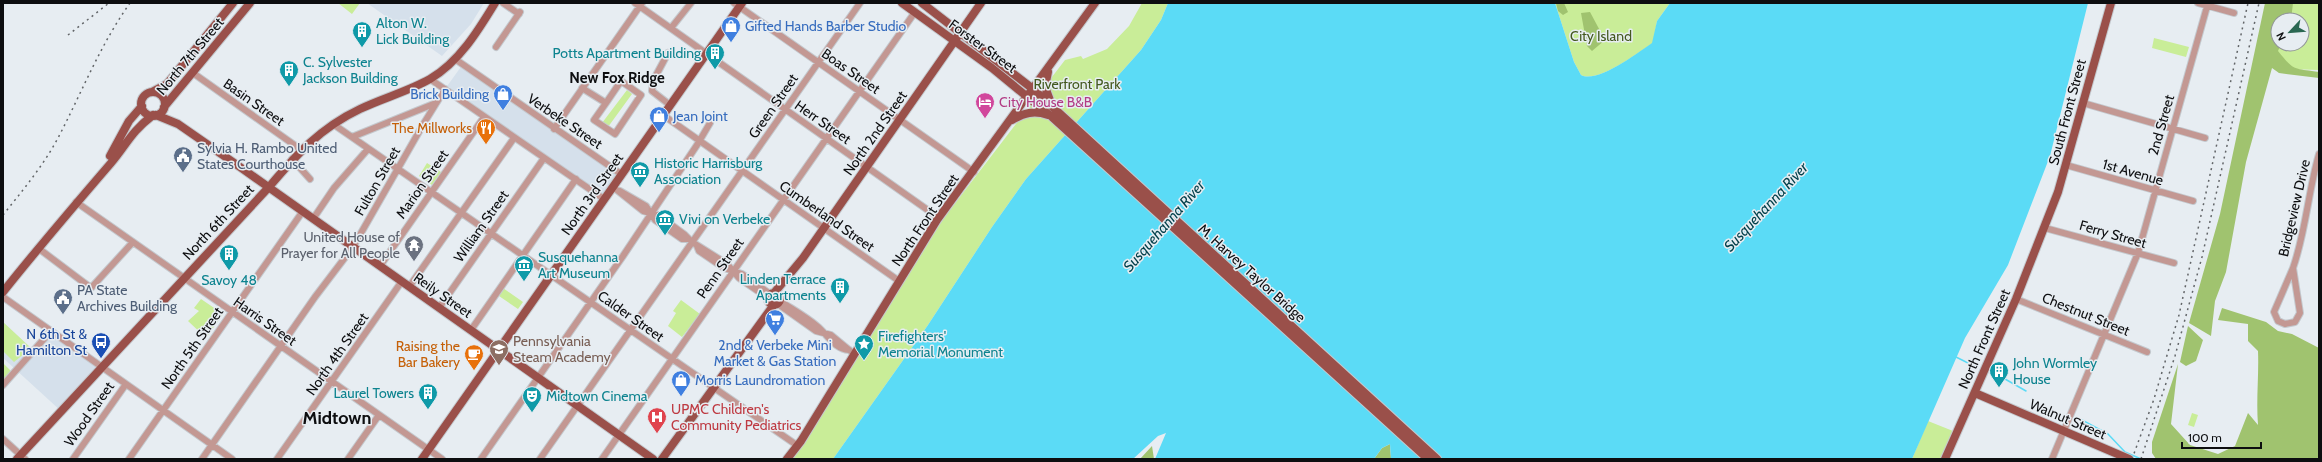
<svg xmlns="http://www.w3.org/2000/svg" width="2322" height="462" font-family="Cabin,sans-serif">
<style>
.built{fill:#d5e0eb}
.green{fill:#c9ed98;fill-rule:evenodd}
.forest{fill:#a0c36f}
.water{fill:#5bdbf6}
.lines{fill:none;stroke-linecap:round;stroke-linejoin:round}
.stream{stroke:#5bdbf6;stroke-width:1.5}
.minor-casing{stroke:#c4c9ce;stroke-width:8}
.major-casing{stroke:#c4c9ce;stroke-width:10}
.minor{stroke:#c39893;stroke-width:6}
.major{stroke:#9a504a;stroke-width:8}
.rail{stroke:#626568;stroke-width:1.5;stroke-dasharray:2 4;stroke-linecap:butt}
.labels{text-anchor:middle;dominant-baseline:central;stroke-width:3;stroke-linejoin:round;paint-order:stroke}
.culture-label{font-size:14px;fill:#0d838f;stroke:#e7edf2;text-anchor:start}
.shop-label{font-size:14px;fill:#366cbe;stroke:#e7edf2;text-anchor:start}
.park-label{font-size:14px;fill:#43591e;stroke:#e7edf2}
.street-label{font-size:14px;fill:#0d0e10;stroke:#e7edf2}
.hotel-label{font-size:14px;fill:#b23c85;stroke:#e7edf2;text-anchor:start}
.food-label{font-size:14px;fill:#c56008;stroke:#e7edf2;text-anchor:end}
.service-label{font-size:14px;fill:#4e5e75;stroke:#e7edf2;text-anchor:start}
.worship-label{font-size:14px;fill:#5b616d;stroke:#e7edf2;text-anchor:end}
.transit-label{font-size:14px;fill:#164399;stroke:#e7edf2;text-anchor:end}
.education-label{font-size:14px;fill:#785e54;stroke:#e7edf2;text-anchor:start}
.health-label{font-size:14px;fill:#be3a42;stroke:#e7edf2;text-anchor:start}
.neighbourhood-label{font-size:15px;font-weight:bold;fill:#0d0e10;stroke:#e7edf2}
.water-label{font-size:15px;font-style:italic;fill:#013f4a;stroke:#e7edf2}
.district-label{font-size:18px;font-weight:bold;fill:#0d0e10;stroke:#e7edf2}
</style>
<rect width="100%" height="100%" fill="#e7edf2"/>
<path class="built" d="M367,3H484L471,24L442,56Z
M463,64L621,174L604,199L445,89Z
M3,322L34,351L51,331L102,367L61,411L3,358Z"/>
<path class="green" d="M338,3H360L352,14Z
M1142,3H1168L1161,20L1141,50L1026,179L992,227L928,325L833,459H793L943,219L1065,60L1081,56L1083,59L1107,49L1129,26Z
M1555,3H1670L1657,21L1653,43C1639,52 1597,84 1581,75L1574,62Z
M2279,3H2319V70L2283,69L2273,65ZM2278,20H2302V44H2278Z
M2154,38L2189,47L2186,57L2152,48Z
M627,90L632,94L608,127L602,123Z
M427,163L441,172L432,185L419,176Z
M503,288L523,302L518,309L499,296Z
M201,299L223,314L206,338L188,321L199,311L194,308Z
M681,300L700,314L682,337L668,326L676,313L673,311Z
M3,322L31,348L14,362L3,351Z
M3,363L12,372L3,381Z
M2192,413L2198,415L2194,427L2188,425Z
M1928,421L1953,431L1941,459H1912Z"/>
<path class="forest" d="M1556,3H1564L1568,12L1563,15L1558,11Z
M2265,3H2293L2291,20H2278V44H2281L2278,51C2295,72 2293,68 2319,72V78L2279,73L2272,68L2246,162L2226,272L2215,301L2211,336L2189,323L2220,214Z
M1590,12L1605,40L1592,51L1587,46L1581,13Z
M2222,308L2266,322L2278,331L2292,334L2319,348V456L2317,459H2156L2152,453V442L2178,364L2171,424L2190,445L2218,454L2235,446L2248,413L2258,425C2256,400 2259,376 2258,351L2248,341V324L2218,320Z
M2188,326L2203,340L2196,361L2186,366L2180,362Z
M1390,444L1391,459H1374L1382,448Z
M1152,446L1154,459H1140Z"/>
<path class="water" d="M1168,3H1555L1574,62L1581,75C1597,84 1639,52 1652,43L1657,21L1670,3H2088L2050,156L2008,265L1965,338L1912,459H1391L1390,444L1382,448L1374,459H1155L1166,433L1158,436L1133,459H833L928,325L992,227L1026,179L1141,50L1161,20Z"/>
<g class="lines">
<path class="stream" d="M1956,357L1976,367
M1998,375L2026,391
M2080,419L2108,434L2125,452L2141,459"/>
<g class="minor-casing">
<path id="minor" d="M503,3L519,14
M635,3L939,218
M734,3L974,172
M2198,3L2234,13
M671,28L691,3
M496,47L520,12
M668,53L653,81L652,91L670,105
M455,59L621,174
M193,73L300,149
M430,79L604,199
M582,88L606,103L594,120L615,134L641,95L621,81L606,103
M2083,103L2205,138
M663,115L899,281
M333,124L798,446
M554,129L642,3
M352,137L436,103
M292,159L310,179
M2066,165L2193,201
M613,187L643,211L658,215L685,235L692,242L727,264L739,278L768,298
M620,191L646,206L655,220L682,239H688
M76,202L442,459
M313,219L334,188L368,149
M2045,228L2174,263
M697,246L699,251L724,268L742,274L770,294
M38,248L91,288L133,242
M380,266L484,117
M2293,268L2300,313L2295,322L2285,324L2278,321L2274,312Z
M2293,268C2306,231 2308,192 2319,154
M409,287L514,138
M3,297L232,459
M2016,299L2147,352
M780,301C792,309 805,316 817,326C827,334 834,349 849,350
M778,304L816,331L831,335L854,354
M439,308L544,158
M471,330L576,179
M3,385L51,331
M3,439L25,459
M73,459L126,384
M129,459L303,211
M202,459L315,297L353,247L424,123L445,89
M277,459L402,281
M348,459L379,415
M481,459L623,256L697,145L710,123
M540,459L860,3
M602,459L915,12
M2052,459L2138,253L2208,3"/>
</g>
<g class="major-casing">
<path id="major" d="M902,3L992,68L1052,117L1428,459
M922,3L1033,89L1437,459
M1048,72L1045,87L1051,103
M152,92L167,84L233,3
M141 104a12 12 0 1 1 24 0a12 12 0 1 1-24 0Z
M164,107L250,3
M156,115L178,124L240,167L653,459
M1012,120C1024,113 1034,110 1048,115
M110,156L129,121L142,106
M3,292C38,248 74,206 111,163C127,144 131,132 153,115
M768 299a6 6 0 1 1 12 0a6 6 0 1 1-12 0Z
M774,293L803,258L981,3
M1975,393L2129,459
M17,459L269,187C297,154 320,128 360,109C383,98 409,91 430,79C459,62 478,31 495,3
M422,459L742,3
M662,459L773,306
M787,459L801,441L937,220L1095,3
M1945,459L2016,299L2058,192L2111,3"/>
</g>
<use href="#minor" class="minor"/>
<use href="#major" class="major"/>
<path class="rail" d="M68,35L109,3
M3,215C23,190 43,166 58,138C82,92 100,45 130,3
M2132,459L2154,399L2179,315L2248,3
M2141,459L2175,356L2202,257L2259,3"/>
</g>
<defs>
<g id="shop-pin" transform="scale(1)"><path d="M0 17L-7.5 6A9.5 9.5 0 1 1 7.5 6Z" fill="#3f7fe0" stroke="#e7edf2"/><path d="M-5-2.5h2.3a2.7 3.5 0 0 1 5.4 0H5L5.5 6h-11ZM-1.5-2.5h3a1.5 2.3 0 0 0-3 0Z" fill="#fff"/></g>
<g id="building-pin" transform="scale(1)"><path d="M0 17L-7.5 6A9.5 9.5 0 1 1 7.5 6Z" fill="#0f9aa8" stroke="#e7edf2"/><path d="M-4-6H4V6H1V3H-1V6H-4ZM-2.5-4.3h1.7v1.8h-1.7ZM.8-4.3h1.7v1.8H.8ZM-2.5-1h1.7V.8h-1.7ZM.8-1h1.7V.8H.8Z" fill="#fff"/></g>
<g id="hotel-pin" transform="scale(1)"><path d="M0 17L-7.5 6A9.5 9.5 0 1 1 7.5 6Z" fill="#d1479c" stroke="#e7edf2"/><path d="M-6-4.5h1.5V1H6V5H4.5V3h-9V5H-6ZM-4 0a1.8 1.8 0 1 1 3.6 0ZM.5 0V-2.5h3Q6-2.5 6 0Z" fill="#fff"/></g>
<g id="restaurant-pin" transform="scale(1)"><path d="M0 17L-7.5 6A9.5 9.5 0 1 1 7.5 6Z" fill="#e8710a" stroke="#e7edf2"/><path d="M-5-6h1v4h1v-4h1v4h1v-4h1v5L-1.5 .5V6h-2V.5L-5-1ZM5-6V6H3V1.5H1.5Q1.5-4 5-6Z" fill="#fff"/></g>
<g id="civic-pin" transform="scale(1)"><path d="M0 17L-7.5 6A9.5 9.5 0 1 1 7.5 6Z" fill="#5c6f8a" stroke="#e7edf2"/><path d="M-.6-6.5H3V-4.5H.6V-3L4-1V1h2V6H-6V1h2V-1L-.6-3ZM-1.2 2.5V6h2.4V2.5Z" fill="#fff"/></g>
<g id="museum-pin" transform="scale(1)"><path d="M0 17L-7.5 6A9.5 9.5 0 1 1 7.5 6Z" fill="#0f9aa8" stroke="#e7edf2"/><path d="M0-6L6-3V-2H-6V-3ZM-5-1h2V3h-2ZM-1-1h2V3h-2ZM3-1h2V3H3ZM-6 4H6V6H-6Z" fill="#fff"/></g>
<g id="temple-pin" transform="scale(1)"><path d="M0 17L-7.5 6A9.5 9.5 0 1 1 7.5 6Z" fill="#6b7280" stroke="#e7edf2"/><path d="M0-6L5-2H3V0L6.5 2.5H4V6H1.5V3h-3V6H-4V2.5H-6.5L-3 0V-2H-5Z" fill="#fff"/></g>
<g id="supermarket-pin" transform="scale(1)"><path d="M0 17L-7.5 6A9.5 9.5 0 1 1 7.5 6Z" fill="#3f7fe0" stroke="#e7edf2"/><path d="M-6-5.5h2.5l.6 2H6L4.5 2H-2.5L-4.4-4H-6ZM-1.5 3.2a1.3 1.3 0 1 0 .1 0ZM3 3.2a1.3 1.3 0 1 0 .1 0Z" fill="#fff"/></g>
<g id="bus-pin" transform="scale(1)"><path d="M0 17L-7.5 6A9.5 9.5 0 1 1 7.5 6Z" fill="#1a4fb4" stroke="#e7edf2"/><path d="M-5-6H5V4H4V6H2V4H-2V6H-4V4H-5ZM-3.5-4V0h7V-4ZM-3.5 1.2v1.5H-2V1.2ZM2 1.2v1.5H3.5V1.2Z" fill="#fff"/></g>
<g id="sight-pin" transform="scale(1)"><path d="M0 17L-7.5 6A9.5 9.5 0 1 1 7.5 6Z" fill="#0f9aa8" stroke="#e7edf2"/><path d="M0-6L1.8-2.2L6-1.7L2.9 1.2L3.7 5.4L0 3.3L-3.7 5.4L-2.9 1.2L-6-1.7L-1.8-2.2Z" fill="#fff"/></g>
<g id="school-pin" transform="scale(1)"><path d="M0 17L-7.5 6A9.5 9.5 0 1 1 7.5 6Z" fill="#8d6e63" stroke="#e7edf2"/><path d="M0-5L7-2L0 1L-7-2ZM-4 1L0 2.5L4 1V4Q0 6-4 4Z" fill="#fff"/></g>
<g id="cafe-pin" transform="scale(1)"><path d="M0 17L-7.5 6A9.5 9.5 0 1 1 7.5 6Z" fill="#e8710a" stroke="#e7edf2"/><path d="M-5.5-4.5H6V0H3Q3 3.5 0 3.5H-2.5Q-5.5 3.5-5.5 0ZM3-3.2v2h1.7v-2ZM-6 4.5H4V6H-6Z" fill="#fff"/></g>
<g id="theatre-pin" transform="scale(1)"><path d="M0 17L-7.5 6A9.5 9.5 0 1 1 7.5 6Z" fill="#0f9aa8" stroke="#e7edf2"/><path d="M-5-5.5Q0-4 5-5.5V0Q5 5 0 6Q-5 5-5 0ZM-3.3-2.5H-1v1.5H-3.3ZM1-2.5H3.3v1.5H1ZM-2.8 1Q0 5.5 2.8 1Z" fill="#fff"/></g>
<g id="hospital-pin" transform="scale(1)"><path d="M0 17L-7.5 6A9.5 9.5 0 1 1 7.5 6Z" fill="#e0444e" stroke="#e7edf2"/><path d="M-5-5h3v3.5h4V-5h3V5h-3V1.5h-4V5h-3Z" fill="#fff"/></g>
</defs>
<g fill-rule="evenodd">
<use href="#shop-pin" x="731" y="26"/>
<use href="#building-pin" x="362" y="31"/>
<use href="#building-pin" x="715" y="53"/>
<use href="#building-pin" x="289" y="70"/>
<use href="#shop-pin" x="503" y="94"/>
<use href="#hotel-pin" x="985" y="102"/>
<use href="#shop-pin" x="659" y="116"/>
<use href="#restaurant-pin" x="486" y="128"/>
<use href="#civic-pin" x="183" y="156"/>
<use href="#museum-pin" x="640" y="171"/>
<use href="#museum-pin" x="665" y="219"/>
<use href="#temple-pin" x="414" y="245"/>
<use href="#building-pin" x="229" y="254"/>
<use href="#museum-pin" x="524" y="265"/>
<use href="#building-pin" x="840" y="287"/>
<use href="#civic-pin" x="63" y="298"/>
<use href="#supermarket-pin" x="775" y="319"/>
<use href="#bus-pin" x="101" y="342"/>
<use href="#sight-pin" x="864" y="344"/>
<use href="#school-pin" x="499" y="349"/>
<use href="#cafe-pin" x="474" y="354"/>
<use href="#building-pin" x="1999" y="371"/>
<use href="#shop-pin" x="681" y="380"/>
<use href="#building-pin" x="428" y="393"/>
<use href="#theatre-pin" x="532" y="396"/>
<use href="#hospital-pin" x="657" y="417"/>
</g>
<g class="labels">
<g class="culture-label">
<text x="376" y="23">Alton W.<tspan x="376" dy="16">Lick Building</tspan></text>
<text x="701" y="53" text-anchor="end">Potts Apartment Building</text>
<text x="303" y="62">C. Sylvester<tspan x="303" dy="16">Jackson Building</tspan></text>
<text x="654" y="163">Historic Harrisburg<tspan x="654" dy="16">Association</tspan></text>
<text x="679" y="219">Vivi on Verbeke</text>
<text x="538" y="257">Susquehanna<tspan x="538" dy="16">Art Museum</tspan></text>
<text x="826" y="279" text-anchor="end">Linden Terrace<tspan x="826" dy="16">Apartments</tspan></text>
<text x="229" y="280" text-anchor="middle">Savoy 48</text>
<text x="878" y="336">Firefighters'<tspan x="878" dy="16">Memorial Monument</tspan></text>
<text x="2013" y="363">John Wormley<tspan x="2013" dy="16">House</tspan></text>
<text x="414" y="393" text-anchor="end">Laurel Towers</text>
<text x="546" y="396">Midtown Cinema</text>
</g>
<g class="shop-label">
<text x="745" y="26">Gifted Hands Barber Studio</text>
<text x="489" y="94" text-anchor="end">Brick Building</text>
<text x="673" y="116">Jean Joint</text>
<text x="775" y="345" text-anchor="middle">2nd &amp; Verbeke Mini<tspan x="775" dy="16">Market &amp; Gas Station</tspan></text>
<text x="695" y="380">Morris Laundromation</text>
</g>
<g class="park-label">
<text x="1601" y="36">City Island</text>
<text x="1077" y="84">Riverfront Park</text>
</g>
<g class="street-label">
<text transform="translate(983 46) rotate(36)">Forster Street</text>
<text transform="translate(190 56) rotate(-50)">North 7th Street</text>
<text transform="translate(851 71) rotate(35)">Boas Street</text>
<text transform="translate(254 102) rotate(35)">Basin Street</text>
<text transform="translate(773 106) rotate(-55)">Green Street</text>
<text transform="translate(2067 112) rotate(-75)">South Front Street</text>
<text transform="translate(565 121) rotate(34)">Verbeke Street</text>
<text transform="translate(823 122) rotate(35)">Herr Street</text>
<text transform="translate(2161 125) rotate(-74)">2nd Street</text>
<text transform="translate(875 133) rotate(-55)">North 2nd Street</text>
<text transform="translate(2133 172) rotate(16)">1st Avenue</text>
<text transform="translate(377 181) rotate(-60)">Fulton Street</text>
<text transform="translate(422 184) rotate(-55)">Marion Street</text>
<text transform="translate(592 194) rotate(-55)">North 3rd Street</text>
<text transform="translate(2294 208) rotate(-77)">Bridgeview Drive</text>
<text transform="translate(827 216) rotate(35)">Cumberland Street</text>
<text transform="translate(925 220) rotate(-56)">North Front Street</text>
<text transform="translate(218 222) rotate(-47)">North 6th Street</text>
<text transform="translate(481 226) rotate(-55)">William Street</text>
<text transform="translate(2113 234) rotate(16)">Ferry Street</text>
<text transform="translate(720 268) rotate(-55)">Penn Street</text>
<text transform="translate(1252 273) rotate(42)">M. Harvey Taylor Bridge</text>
<text transform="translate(443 295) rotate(35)">Reily Street</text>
<text transform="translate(2086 314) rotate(22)">Chestnut Street</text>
<text transform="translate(631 316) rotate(35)">Calder Street</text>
<text transform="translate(265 321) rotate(35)">Harris Street</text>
<text transform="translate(1984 339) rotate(-66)">North Front Street</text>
<text transform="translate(192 348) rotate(-55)">North 5th Street</text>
<text transform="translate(337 354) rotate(-55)">North 4th Street</text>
<text transform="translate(89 414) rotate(-55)">Wood Street</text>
<text transform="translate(2068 419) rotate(23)">Walnut Street</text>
</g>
<g class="hotel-label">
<text x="999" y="102">City House B&amp;B</text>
</g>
<g class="food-label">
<text x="472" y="128">The Millworks</text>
<text x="460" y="346">Raising the<tspan x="460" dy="16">Bar Bakery</tspan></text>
</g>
<g class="service-label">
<text x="197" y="148">Sylvia H. Rambo United<tspan x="197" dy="16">States Courthouse</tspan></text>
<text x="77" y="290">PA State<tspan x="77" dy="16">Archives Building</tspan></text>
</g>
<g class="worship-label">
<text x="400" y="237">United House of<tspan x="400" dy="16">Prayer for All People</tspan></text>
</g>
<g class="transit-label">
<text x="87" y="334">N 6th St &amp;<tspan x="87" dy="16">Hamilton St</tspan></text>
</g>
<g class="education-label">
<text x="513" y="341">Pennsylvania<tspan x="513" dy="16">Steam Academy</tspan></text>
</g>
<g class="health-label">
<text x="671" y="409">UPMC Children's<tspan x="671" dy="16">Community Pediatrics</tspan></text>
</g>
<g class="neighbourhood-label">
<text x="617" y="78">New Fox Ridge</text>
</g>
<g class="water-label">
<text transform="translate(1766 207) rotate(-47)">Susquehanna River</text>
<text transform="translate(1164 226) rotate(-49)">Susquehanna River</text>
</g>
<g class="district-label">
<text x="337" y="418">Midtown</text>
</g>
</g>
<rect width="2322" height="462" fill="none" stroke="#0d0e10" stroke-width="8"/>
<g transform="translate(2290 32) rotate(244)"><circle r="19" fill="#e7edf2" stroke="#909498"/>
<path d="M0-3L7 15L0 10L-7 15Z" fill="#2a6752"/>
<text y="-6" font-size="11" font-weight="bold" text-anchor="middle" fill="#0d0e10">N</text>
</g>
<path d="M2182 442v6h79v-6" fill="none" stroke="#0d0e10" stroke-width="2"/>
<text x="2188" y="442" font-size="12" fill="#0d0e10" stroke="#e7edf2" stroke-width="3" paint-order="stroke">100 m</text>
</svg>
